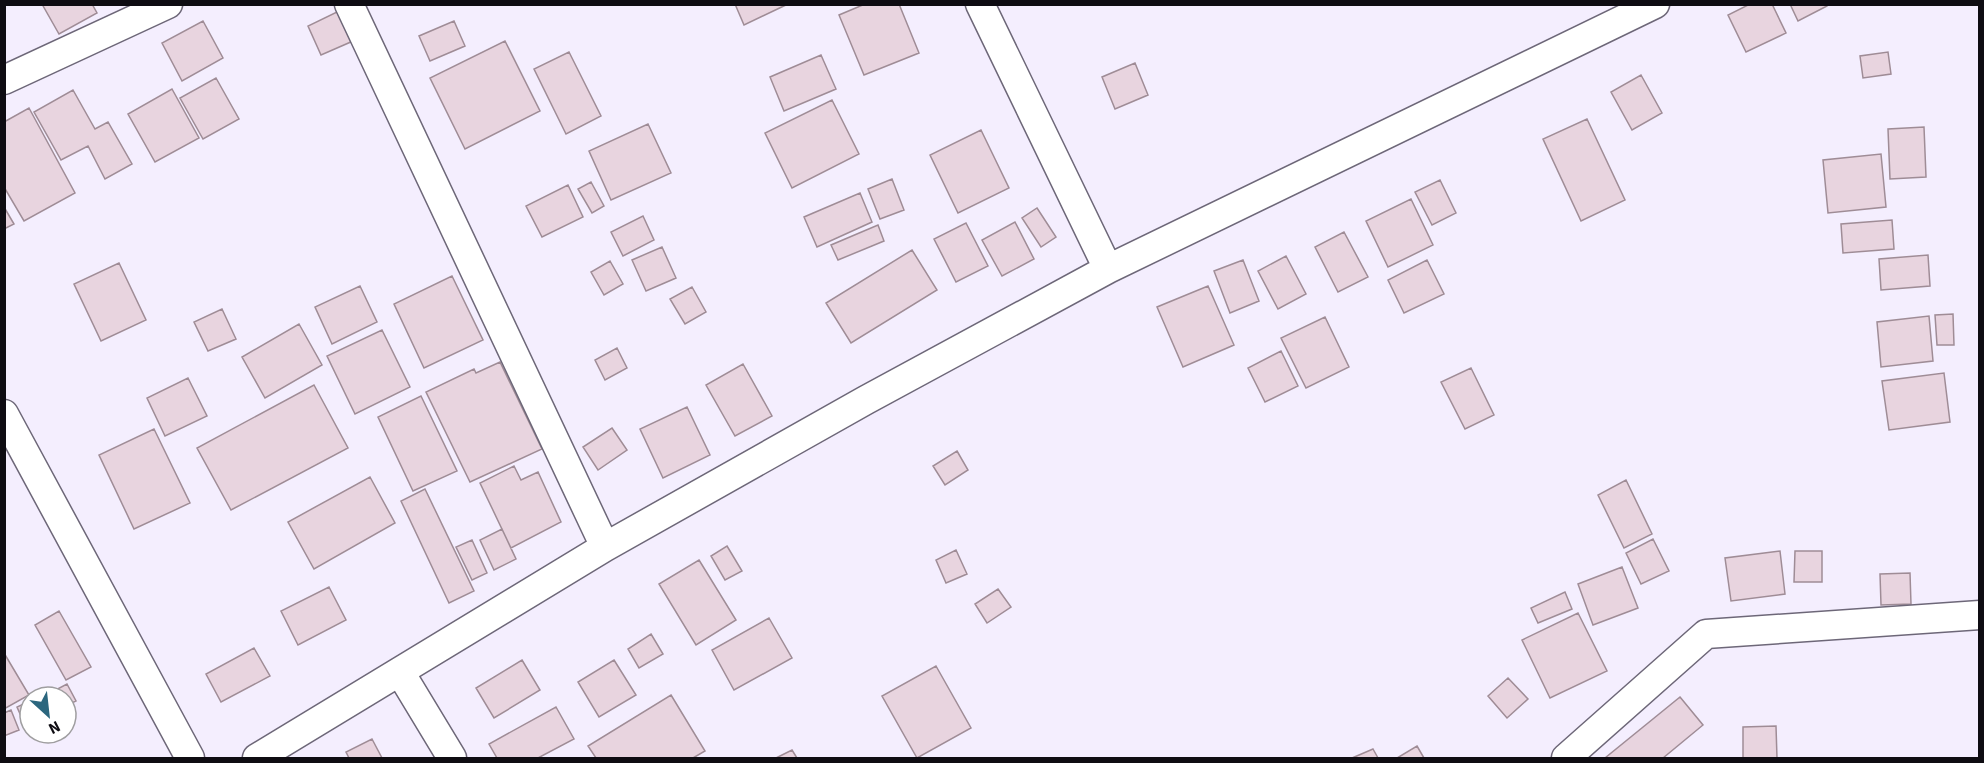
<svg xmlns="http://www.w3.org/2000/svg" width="1984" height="763" font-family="'Source Sans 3',sans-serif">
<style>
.building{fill:#e8d4df;stroke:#9f8c96;stroke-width:1.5}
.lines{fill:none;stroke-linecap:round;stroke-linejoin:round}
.street-casing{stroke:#6d6778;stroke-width:31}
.street{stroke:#fff;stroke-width:28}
</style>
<rect width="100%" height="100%" fill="#f4eefe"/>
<path class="building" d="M42,4H92L97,13L59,34Z
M735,4H788L744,25Z
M865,4H899L919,53L864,75L839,15Z
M1750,4H1772L1786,33L1746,52L1728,15Z
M1790,4H1827V6L1798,21Z
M339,11L353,41L321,55L308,26Z
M203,21L223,58L182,81L162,43Z
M454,21L465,46L430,61L419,36Z
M505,41L540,111L465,149L430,78Z
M569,52L601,116L566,134L534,69Z
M1888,52L1891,74L1863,78L1860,56Z
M821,55L836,89L784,111L770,77Z
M1135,63L1148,95L1115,109L1102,77Z
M1641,75L1662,113L1632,130L1611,92Z
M216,78L239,119L203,139L180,98Z
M172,89L199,138L155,162L128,114Z
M73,90L95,129L108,122L132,164L105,179L88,146L61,160L34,112Z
M832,100L859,154L792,188L765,133Z
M29,108L75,193L24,221L4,187V122Z
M1587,119L1625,200L1581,221L1543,139Z
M648,124L671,173L611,200L589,151Z
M1924,127L1926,177L1890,179L1888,129Z
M981,130L1009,188L958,213L930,155Z
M1881,154L1886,207L1828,213L1823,160Z
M892,179L904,210L880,219L868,189Z
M1440,180L1456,213L1432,225L1415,192Z
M591,182L604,206L592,213L578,189Z
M568,185L583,217L542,237L526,206Z
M860,193L872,222L817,247L804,217Z
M1411,199L1433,245L1388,267L1366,221Z
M4,207L14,224L4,229Z
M1037,208L1056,237L1041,247L1022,218Z
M643,216L654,240L623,256L611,232Z
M1892,220L1894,249L1843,253L1841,224Z
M1015,222L1034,259L1002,276L982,240Z
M966,223L988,266L956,282L934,239Z
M878,225L884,241L838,260L831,245Z
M1344,232L1368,277L1338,292L1315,247Z
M662,247L676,278L646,291L632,260Z
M912,250L937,290L851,343L826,303Z
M1928,255L1930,286L1881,290L1879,259Z
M1286,256L1306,294L1278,309L1258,271Z
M1243,260L1259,301L1230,313L1214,271Z
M1427,260L1444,294L1404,313L1388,280Z
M610,261L623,284L604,295L591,272Z
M119,263L146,320L101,341L74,284Z
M452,276L483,340L424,368L394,304Z
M360,286L377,322L332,344L315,307Z
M1208,286L1234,345L1183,367L1157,307Z
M692,287L706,312L685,324L670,299Z
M222,309L236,339L208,351L194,322Z
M1953,314L1954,345H1937L1935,315Z
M1929,316L1933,361L1881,367L1877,322Z
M1325,317L1349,367L1306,388L1281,338Z
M299,324L322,365L265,398L242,357Z
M382,330L410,387L355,414L327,356Z
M617,348L627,368L605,380L595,360Z
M1281,351L1298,386L1265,402L1248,368Z
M500,362L542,449L470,482L426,392L474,369L476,373Z
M743,364L772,416L735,436L706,385Z
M1471,368L1494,415L1465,429L1441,382Z
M1944,373L1950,422L1889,430L1882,381Z
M188,378L207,416L165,436L147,398Z
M314,385L348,448L231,510L197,448Z
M421,396L457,471L413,491L378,417Z
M687,407L710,455L663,478L640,429Z
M612,428L627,450L598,470L583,447Z
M154,429L190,503L134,529L99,455Z
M957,451L968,470L945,485L933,466Z
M514,466L521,480L538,472L561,522L511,548L480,483Z
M370,477L395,523L314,569L288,522Z
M1626,480L1652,534L1624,548L1598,495Z
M425,489L474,591L449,603L401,501Z
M502,529L516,559L494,570L480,540Z
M1653,539L1669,571L1641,584L1626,553Z
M472,540L487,573L472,580L456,547Z
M727,546L742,571L725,580L711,556Z
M956,550L967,574L946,583L936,560Z
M1780,551L1785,594L1731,601L1725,558Z
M1795,551H1822V582H1794Z
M699,560L736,620L696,645L659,584Z
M1622,567L1638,608L1593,625L1578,584Z
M1910,573L1911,604L1881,605L1880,574Z
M329,587L346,620L298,645L281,611Z
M998,589L1011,607L987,623L975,604Z
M1565,592L1572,609L1538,623L1531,608Z
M59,611L91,667L66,680L35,625Z
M1578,613L1607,671L1550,698L1522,640Z
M769,618L792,658L734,690L712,650Z
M651,634L663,654L639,668L628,649Z
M254,648L270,676L221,702L206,674Z
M4,653L29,695L4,709Z
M522,660L540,690L494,718L476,688Z
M614,660L636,695L599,717L578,682Z
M936,666L971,728L917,758L882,696Z
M1508,678L1528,699L1507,718L1488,696Z
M67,684L76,701L66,706V697H47L46,695Z
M671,695L705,751L693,758H596L588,746Z
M1680,697L1703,725L1663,758H1605Z
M30,701V723L25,725L17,707Z
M556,707L574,739L538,758H497L489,744Z
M11,710L19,730L4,736V713Z
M1776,726L1777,758H1743V727Z
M372,739L382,758H349L346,752Z
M1417,746L1424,758H1397Z
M1373,749L1378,758H1352Z
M792,750L797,758H776Z"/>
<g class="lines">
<g class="street-casing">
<path id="street" d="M349,4L605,547
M980,4L1108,269
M4,80L168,4
M4,414L190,758
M400,672L452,758
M257,758L605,547L866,400L1108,269L1655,4
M1566,758L1706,634L1980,615"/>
</g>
<use href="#street" class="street"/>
</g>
<rect width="1984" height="763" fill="none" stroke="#0e0c12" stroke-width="12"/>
<g transform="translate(48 715) rotate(153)"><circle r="28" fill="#ffffff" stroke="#9f9ea0" stroke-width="1.5"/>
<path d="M0-4.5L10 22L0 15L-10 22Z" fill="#2b667e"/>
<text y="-9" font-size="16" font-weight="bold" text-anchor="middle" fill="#0e0c12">N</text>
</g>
</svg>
